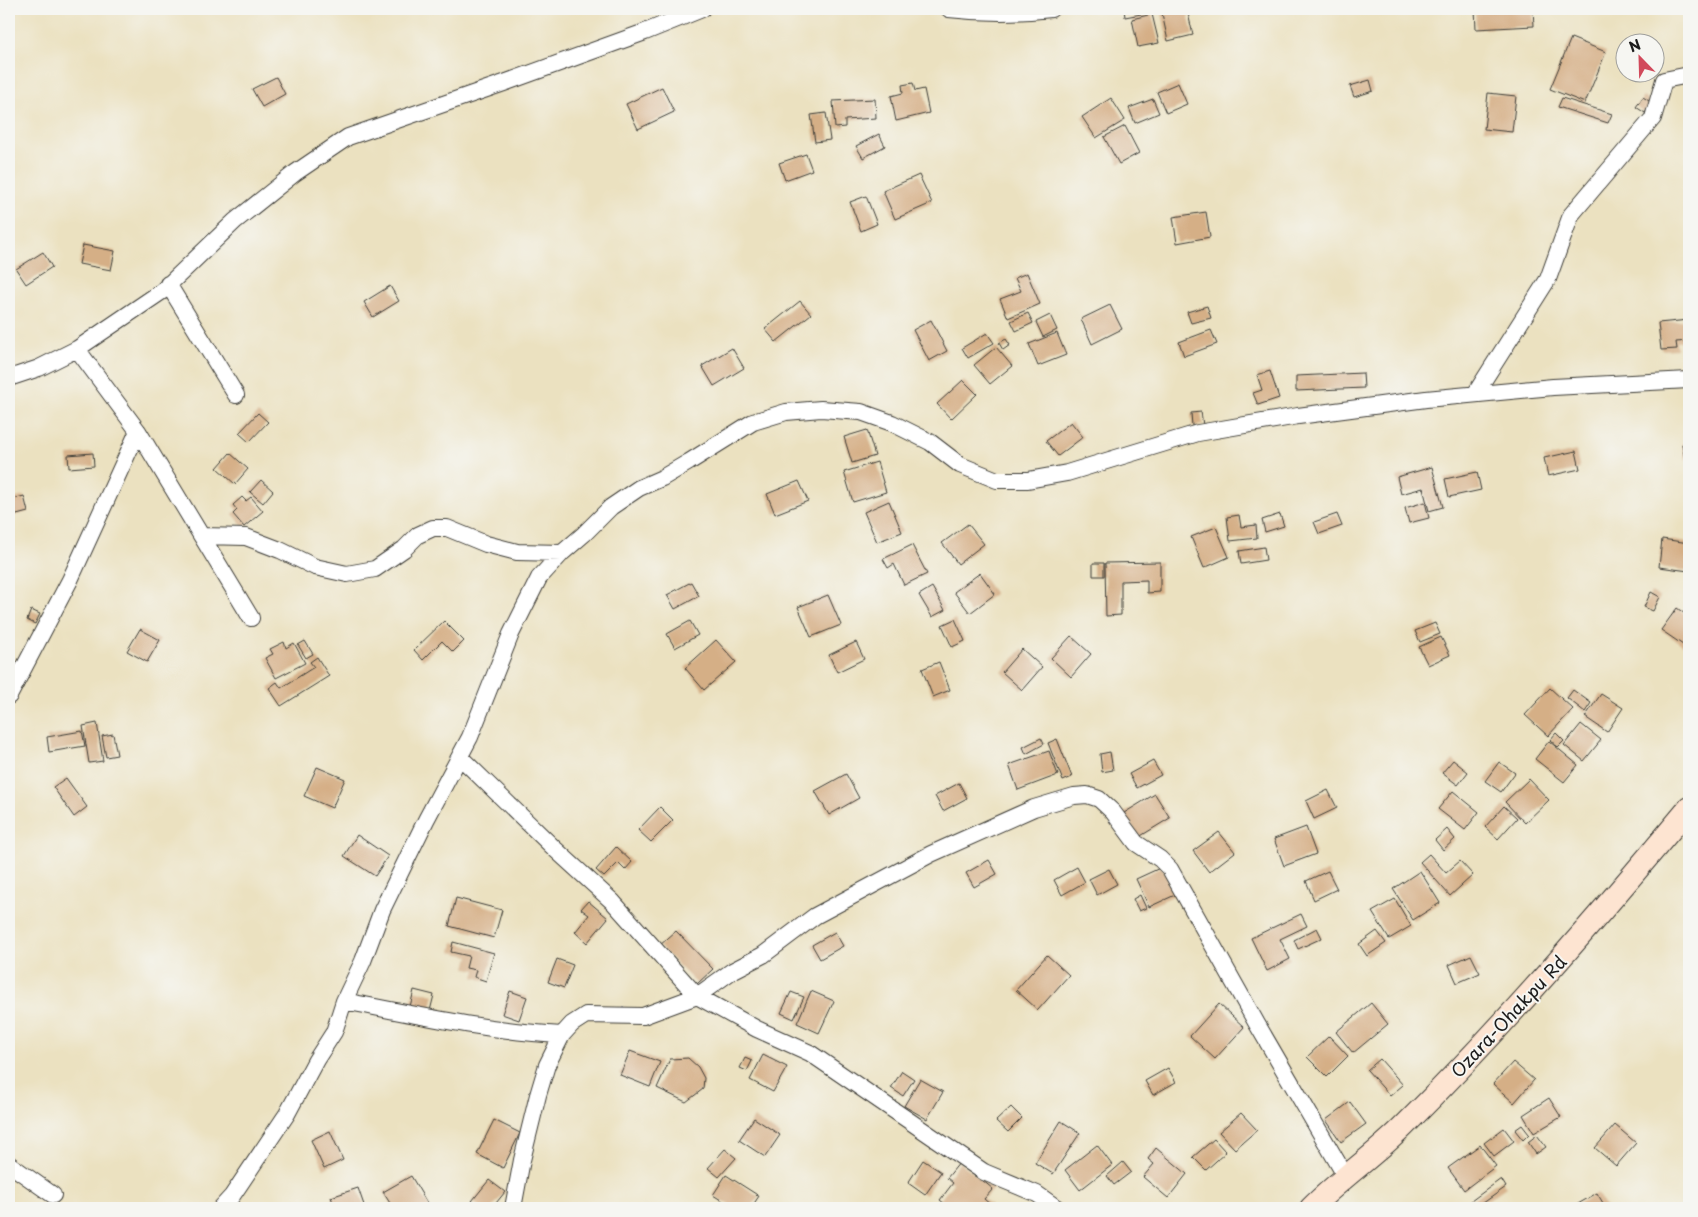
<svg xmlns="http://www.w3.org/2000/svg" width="1698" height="1217" font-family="'Playpen Sans',sans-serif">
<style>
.building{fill:#d5af86}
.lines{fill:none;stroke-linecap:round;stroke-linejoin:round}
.street-casing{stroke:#3b3a35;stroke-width:18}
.secondary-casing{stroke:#3b3a35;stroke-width:24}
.street{stroke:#fff;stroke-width:16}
.secondary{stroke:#fde4d1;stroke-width:22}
.labels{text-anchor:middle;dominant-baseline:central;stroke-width:4;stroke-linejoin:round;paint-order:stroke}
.street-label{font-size:18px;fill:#1c1c1c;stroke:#f6f6f2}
</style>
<rect width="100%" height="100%" fill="#f6f6f2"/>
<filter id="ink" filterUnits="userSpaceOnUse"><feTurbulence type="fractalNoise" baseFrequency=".02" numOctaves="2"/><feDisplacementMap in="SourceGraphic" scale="10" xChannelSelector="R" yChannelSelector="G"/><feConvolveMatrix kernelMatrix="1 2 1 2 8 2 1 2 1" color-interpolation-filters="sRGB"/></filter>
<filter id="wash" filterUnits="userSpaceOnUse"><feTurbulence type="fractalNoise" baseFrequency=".0096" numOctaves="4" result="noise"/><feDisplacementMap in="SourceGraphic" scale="20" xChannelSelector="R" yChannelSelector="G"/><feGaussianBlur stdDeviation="1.12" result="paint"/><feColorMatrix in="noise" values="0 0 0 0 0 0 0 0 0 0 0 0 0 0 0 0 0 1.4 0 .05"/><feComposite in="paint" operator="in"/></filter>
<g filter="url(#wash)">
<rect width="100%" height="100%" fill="#ebe1c0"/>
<g id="blocks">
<path class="building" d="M1124,9H1151L1152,12L1125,17Z
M1161,9H1187L1193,35L1168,41Z
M1475,9H1533L1534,26L1476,29Z
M1152,14L1159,43L1138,47L1132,19Z
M1571,38L1606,52L1585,103L1550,89Z
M276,77L285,94L262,107L252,89Z
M1370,80L1373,91L1354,97L1350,86Z
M913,83L915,91L924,89L929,113L896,121L891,96L903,93L902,85Z
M1178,83L1187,104L1166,113L1157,92Z
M662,87L674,112L638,129L626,104Z
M1488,93L1516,96L1512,132L1484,129Z
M1643,97L1652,103L1645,113L1636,107Z
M1111,98L1125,120L1096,138L1082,117Z
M1562,98L1612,114L1608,123L1558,107Z
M875,99L876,118L845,120V127L835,128L833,101Z
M1153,99L1159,113L1135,123L1129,108Z
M826,113L830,140L815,142L811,115Z
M1125,126L1139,153L1119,164L1104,137Z
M879,134L885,146L863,158L856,146Z
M806,154L812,170L785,180L779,163Z
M919,175L932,203L895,219L883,191Z
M866,196L877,224L861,231L850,202Z
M1206,212L1210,237L1177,243L1173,217Z
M83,245L115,251L111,270L79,264Z
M43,252L52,267L26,284L16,269Z
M1027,273L1040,304L1008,318L1000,299L1021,291L1015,278Z
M390,286L399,301L373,317L364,302Z
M800,301L811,314L776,342L765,329Z
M1110,305L1122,329L1092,344L1081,319Z
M1207,306L1211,318L1191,323L1187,312Z
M1028,313L1033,323L1016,331L1011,321Z
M1050,315L1057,330L1043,337L1036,322Z
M931,320L947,351L929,361L913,330Z
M1689,320V341L1676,342L1677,349L1661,350L1658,323Z
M1211,330L1217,344L1184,356L1179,342Z
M987,333L994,343L968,358L962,348Z
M1057,333L1066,355L1038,366L1029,344Z
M1006,339L1010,345L1003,350L999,343Z
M996,347L1012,366L990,384L974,365Z
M732,348L744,368L714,386L702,366Z
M1270,371L1279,398L1258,405L1253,393L1262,390L1257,375Z
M1363,373L1364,388L1296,391V376Z
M963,380L977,394L951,419L937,404Z
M1201,412L1203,425L1192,426L1191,413Z
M258,413L268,422L249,442L239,433Z
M1071,422L1083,437L1058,456L1046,441Z
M867,430L875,456L852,463L844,437Z
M1689,443V458L1685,459L1682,444Z
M1576,451L1580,469L1548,476L1544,458Z
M93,453L94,466L69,468L68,455Z
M230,453L248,469L235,484L217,468Z
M877,462L886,492L853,502L844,472Z
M1432,467L1443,507L1429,511L1423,488L1401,494L1397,477Z
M1477,472L1481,490L1449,497L1445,479Z
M261,480L273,491L263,503L250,492Z
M799,481L808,501L775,514L767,494Z
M24,496L28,512L9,517V500Z
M242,497L246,501L251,497L263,511L244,527L233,514L237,510L233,505Z
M889,501L902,532L877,542L864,512Z
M1425,502L1429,518L1409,523L1405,508Z
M1280,514L1284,526L1265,532L1262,520Z
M1337,514L1342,526L1319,534L1314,522Z
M1239,515L1241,527L1256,525L1257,538L1230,541L1227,517Z
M968,524L984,544L958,564L942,543Z
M1216,527L1229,557L1204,568L1191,537Z
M1662,539L1689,543V571L1659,567Z
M912,545L927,574L904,585L894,564L888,568L883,559Z
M1264,547L1266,560L1241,564L1239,551Z
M1160,562V592L1147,593V580L1121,581V615L1106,616L1105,563Z
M1093,563H1104V576H1093Z
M980,573L995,594L970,613L954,592Z
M691,582L699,596L675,609L667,595Z
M932,587L945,610L932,617L919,595Z
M1651,592L1660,597L1653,611L1644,607Z
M828,595L841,625L811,637L798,607Z
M1677,608L1689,617V636L1683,645L1661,630Z
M31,610L40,614L35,624L27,620Z
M955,619L965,641L952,647L942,625Z
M444,621L464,641L453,652L442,641L423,660L414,650Z
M690,621L698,635L675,648L667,634Z
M1435,623L1440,634L1420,642L1415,631Z
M140,629L160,640L147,662L127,651Z
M1071,636L1091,654L1071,677L1051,658Z
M1441,637L1450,655L1428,665L1419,647Z
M716,640L736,662L704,690L685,668Z
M305,641L313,654L306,658L298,645Z
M284,642L286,648L294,643L305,663L276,678L265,658L273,654L270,649Z
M856,642L864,659L837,672L829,655Z
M1022,649L1042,667L1022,690L1002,672Z
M317,657L329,676L281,706L269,688L277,682L281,688L314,667L310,662Z
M939,662L950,690L933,697L922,669Z
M1550,688L1573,709L1548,736L1525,715Z
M1573,690L1591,703L1585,712L1567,698Z
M1601,694L1623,708L1607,732L1585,717Z
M97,723L103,761L89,763L83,726Z
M1581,724L1601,740L1584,761L1564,745Z
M82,731L85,746L49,752L47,737Z
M1556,733L1564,741L1558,747L1550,740Z
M113,734L117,755L106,757L102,736Z
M1041,738L1044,744L1026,754L1023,747Z
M1057,739L1072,777L1063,781L1048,743Z
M1549,741L1578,765L1564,782L1535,759Z
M1049,751L1058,775L1018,790L1009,765Z
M1110,752L1113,770L1102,772L1100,754Z
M1453,760L1468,772L1458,785L1442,773Z
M1153,761L1161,775L1137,788L1129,774Z
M1499,762L1515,773L1501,792L1485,781Z
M317,767L345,779L332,808L304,796Z
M846,774L859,798L829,815L815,791Z
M66,778L87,807L74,817L53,787Z
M1529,779L1549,800L1525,823L1505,802Z
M959,783L967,798L943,811L935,796Z
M1328,790L1337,808L1314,819L1306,801Z
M1453,791L1479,812L1465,830L1438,809Z
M1155,794L1170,818L1139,837L1124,813Z
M1504,806L1517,818L1498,839L1485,827Z
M660,807L673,820L651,842L638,830Z
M1306,827L1316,854L1284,866L1274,839Z
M1447,829L1455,839L1443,850L1435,840Z
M1219,832L1235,852L1209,872L1193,851Z
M357,835L388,856L375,876L344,856Z
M616,847L632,862L625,870L618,863L604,877L596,870Z
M1429,854L1446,873L1460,861L1473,875L1450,896L1420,862Z
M989,860L997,874L974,887L966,873Z
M1077,867L1085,882L1062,895L1054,880Z
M1162,867L1175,895L1149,907L1136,879Z
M1109,869L1117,884L1097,895L1089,879Z
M1328,871L1337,889L1314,900L1306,881Z
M1420,871L1440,903L1413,920L1393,889Z
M1140,895L1146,908L1139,911L1133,899Z
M456,898L502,910L494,938L449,926Z
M1395,899L1411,926L1389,939L1372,912Z
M588,901L608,918L587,943L575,932L589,915L581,909Z
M1301,914L1307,926L1280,939L1290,959L1267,971L1251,938Z
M1317,928L1322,938L1298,949L1294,940Z
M676,931L713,969L697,984L659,946Z
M1377,931L1386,943L1367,956L1359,944Z
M835,932L843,946L820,959L812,945Z
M453,942L494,953L486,981L474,977L476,970L466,968L469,956L451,952Z
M1047,955L1069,975L1038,1010L1016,990Z
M1471,955L1480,973L1457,983L1449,965Z
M557,959L573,965L564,988L548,982Z
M414,990L434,995L429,1015L409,1011Z
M510,991L527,997L519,1020L502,1014Z
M811,991L834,1001L819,1033L797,1023Z
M791,992L804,997L794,1019L781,1013Z
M1371,1003L1388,1024L1353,1053L1336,1032Z
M1219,1004L1244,1027L1215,1059L1190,1036Z
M1329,1036L1348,1056L1327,1077L1307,1057Z
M630,1051L660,1062L650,1087L620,1075Z
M763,1055L787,1067L773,1092L750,1080Z
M688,1058L698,1067L704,1078L703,1089L686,1102L657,1088L670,1059Z
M745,1058L752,1061L747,1071L740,1068Z
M1380,1059L1403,1085L1390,1096L1367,1070Z
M1513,1062L1534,1080L1514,1103L1493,1084Z
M1168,1068L1176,1082L1153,1095L1145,1081Z
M902,1071L914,1079L903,1096L891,1088Z
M920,1079L943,1092L927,1119L904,1106Z
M1549,1098L1561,1117L1534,1133L1523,1115Z
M1350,1102L1366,1124L1341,1142L1326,1120Z
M1011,1107L1022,1118L1008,1132L996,1121Z
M1241,1113L1257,1130L1235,1149L1219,1132Z
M754,1118L780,1135L765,1157L739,1140Z
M494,1120L520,1133L503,1168L477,1154Z
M1061,1121L1080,1133L1053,1174L1035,1163Z
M1522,1125L1529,1134L1523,1140L1515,1130Z
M1615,1125L1636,1143L1616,1166L1595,1148Z
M1504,1128L1514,1141L1494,1156L1484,1143Z
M330,1131L343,1160L324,1169L311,1140Z
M1537,1135L1546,1147L1536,1154L1528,1142Z
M1214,1139L1226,1152L1206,1170L1193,1157Z
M1097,1145L1112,1165L1080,1190L1065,1170Z
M1480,1145L1496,1166L1464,1190L1448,1168Z
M1156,1148L1187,1174L1168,1198L1143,1177L1154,1164L1148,1159Z
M725,1149L736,1158L719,1177L708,1168Z
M923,1160L941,1172L925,1195L908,1183Z
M960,1162L993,1189L984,1199L991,1205L988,1208H950L940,1200L953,1183L947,1178Z
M1123,1162L1131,1172L1114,1185L1107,1176Z
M726,1175L759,1196L751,1208H734L713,1195Z
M411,1176L430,1208H393L383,1192Z
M1501,1179L1506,1187L1476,1208L1471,1201Z
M489,1180L505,1192L492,1208H481L472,1201Z
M358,1188L365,1208H335L331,1197Z
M1597,1193L1606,1208H1571Z"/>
</g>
</g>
<g filter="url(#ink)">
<use href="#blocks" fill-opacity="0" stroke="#3b3a35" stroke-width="1"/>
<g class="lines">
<g class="street-casing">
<path id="street" d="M949,9C983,13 1017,13 1051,9
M168,284L236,395
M77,349L138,431L251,618
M9,378L39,368L77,349L161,292L235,221L295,173L348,137L504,83L645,32L702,9
M1475,394L1548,279L1571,215L1653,118L1664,80L1689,75
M202,536L246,537L280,550L315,567L347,574L375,569L404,549L418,535L433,528H447L486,544L517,552L562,553
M9,696L70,580L138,431
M460,757L556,850L613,902L697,996L757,1029L810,1053L984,1172L1037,1194L1057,1208
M344,1001C416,1015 488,1031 562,1035
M9,1164L53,1195
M221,1208L232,1196L287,1114L316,1060L334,1032L344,1001L363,961L382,910L426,820L470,737L511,634L539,578L562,553L584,534L611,507L639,488L662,478L689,462L753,422L786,412L821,409L861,412L892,423L930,442L960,465L997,480H1028L1067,473L1198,433L1298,416L1426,399L1553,387L1689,380
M513,1208L522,1160L538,1095L547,1065L562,1035L572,1024L586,1015L643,1016L697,996L732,971L763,955L815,916L931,854L1034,808L1074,796L1087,795L1099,799L1113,812L1136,843L1160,859L1170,869L1257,1024L1346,1177"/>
</g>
<g class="secondary-casing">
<path id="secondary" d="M1311,1208C1340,1179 1375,1155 1404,1126C1505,1025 1598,917 1689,808"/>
</g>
<use href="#street" class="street"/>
<use href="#secondary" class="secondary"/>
</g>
</g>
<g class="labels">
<g class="street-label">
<text transform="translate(1508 1016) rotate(-47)">Ozara-Ohakpu Rd</text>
</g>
</g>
<rect width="1698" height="1217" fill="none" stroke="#f6f6f2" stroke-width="30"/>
<g transform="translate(1640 58) rotate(337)"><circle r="24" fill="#f6f6f2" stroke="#9f9f9c"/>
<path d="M0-4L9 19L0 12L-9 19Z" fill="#d1495b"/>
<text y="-8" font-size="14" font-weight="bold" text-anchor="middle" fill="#1c1c1c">N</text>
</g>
</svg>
